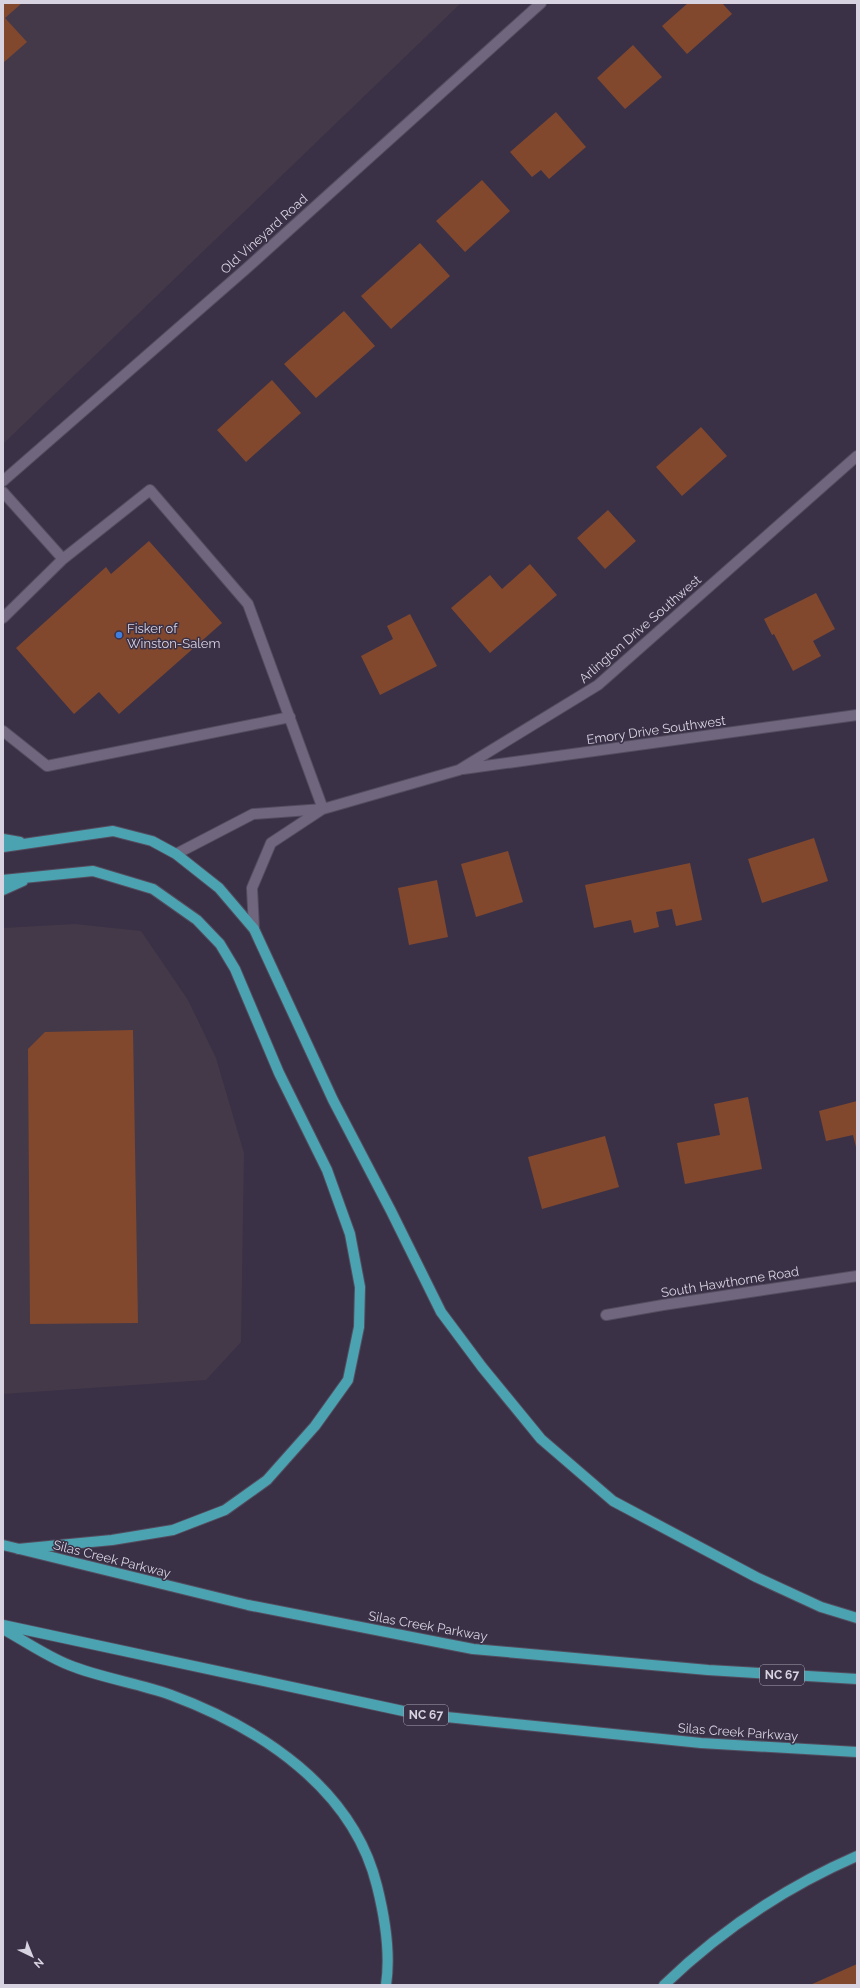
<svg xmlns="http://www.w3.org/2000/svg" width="860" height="1988" font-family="Raleway,sans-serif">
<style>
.commercial{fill:#443949}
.building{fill:#81482e}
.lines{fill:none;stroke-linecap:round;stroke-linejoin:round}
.minor-casing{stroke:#544d5f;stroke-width:12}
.major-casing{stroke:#544d5f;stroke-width:12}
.minor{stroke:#70677f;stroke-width:10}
.major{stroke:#4ba3b2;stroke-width:10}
.shop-dot{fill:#3f7fe0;stroke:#3a3147;stroke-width:1.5}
.labels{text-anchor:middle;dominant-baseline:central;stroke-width:3;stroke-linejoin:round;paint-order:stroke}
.shield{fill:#3a3147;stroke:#a9a2b3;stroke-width:1}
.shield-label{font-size:12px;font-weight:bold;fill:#d8d3e1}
.street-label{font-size:13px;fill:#d8d3e1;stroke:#3a3147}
.poi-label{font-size:13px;fill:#d8d3e1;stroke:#3a3147;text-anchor:start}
</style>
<rect width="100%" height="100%" fill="#3a3147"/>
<path class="commercial" d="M3,3H461L3,444Z
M75,924L141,931L188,1000L216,1058L244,1153L241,1342L206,1380L3,1394V928Z"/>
<path class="building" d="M3,3H22L5,18L27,42L3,63Z
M688,3H722L732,14L687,54L662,26Z
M633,45L662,77L625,109L597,78Z
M556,112L586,147L549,179L541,170L532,177L510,152Z
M482,180L510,211L465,252L436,221Z
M420,243L450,276L391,329L361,296Z
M344,311L375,346L316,398L284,364Z
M272,380L301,413L246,462L217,430Z
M701,427L727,456L682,496L656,467Z
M608,510L636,541L605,569L577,538Z
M149,541L222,623L119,714L99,692L74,714L16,648L106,567L111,574Z
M530,564L557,595L490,653L451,608L490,575L502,589Z
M816,593L835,629L813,641L821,656L793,671L774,634L772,635L764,619Z
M410,614L437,666L380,695L361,656L393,639L387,626Z
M814,838L828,881L762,903L748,859Z
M508,851L523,902L476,917L461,864Z
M690,863L702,920L676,926L672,909L656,912L659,927L634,933L631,920L594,928L585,885Z
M437,880L448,937L409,945L398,888Z
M133,1030L138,1323L30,1324L28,1049L45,1032Z
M748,1097L762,1169L685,1184L677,1143L720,1135L714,1104Z
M857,1101V1151L853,1135L826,1141L819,1111Z
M605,1136L619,1187L542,1209L528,1157Z
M857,1964V1985H810Z"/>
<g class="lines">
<g class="minor-casing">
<path id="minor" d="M3,481L247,268L541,3
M3,492L63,559L150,490L248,604L323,809
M3,618L63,559
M3,731L47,766L290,717
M463,769L857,715
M176,854L253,814L323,809L459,770L598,685L857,456
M254,929L252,888L271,843L321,810
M606,1315L663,1305L857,1276"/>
</g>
<g class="major-casing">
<path id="major" d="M3,839L20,842
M3,847L113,831L152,841L176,854L219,888L254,929L333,1100L391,1211L441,1312L482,1367L541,1439L613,1501L756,1577L821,1607L857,1618
M3,880L93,871L153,889L197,920L220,944L235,969L279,1073L327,1170L350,1234L360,1287L359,1327L348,1380L315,1426L267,1480L225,1510L173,1530L112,1540L18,1549
M3,890L23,881
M3,1545L248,1605L473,1649L708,1670L857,1679
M3,1625L417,1714L701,1743L857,1752
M3,1629C23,1640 48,1657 69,1665C101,1678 138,1683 171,1695C260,1728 353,1788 377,1886C385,1918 391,1952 386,1985
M664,1985C720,1931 786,1887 857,1856"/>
</g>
<use href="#minor" class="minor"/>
<use href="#major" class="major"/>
</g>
<circle class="shop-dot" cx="119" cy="635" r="4"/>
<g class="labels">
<g class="shield">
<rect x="760" y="1665" width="44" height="20" rx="3"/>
<rect x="404" y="1705" width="44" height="20" rx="3"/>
</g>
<g class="shield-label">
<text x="782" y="1675">NC 67</text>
<text x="426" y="1715">NC 67</text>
</g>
<g class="street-label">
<text transform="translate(264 234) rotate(-42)">Old Vineyard Road</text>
<text transform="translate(640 629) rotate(-41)">Arlington Drive Southwest</text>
<text transform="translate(656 730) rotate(-8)">Emory Drive Southwest</text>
<text transform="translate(730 1282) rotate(-9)">South Hawthorne Road</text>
<text transform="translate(112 1559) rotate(14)">Silas Creek Parkway</text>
<text transform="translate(428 1626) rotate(10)">Silas Creek Parkway</text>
<text transform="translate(738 1732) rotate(4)">Silas Creek Parkway</text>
</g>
<g class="poi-label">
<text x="127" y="628">Fisker of<tspan x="127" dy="15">Winston-Salem</tspan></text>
</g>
</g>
<rect width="860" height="1988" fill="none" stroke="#d8d3e1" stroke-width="8"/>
<g transform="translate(32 1956) rotate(137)" stroke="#3a3147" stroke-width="3" paint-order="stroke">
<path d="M0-3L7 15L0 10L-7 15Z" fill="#d8d3e1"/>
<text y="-6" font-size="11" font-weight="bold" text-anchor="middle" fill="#d8d3e1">N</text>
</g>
</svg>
